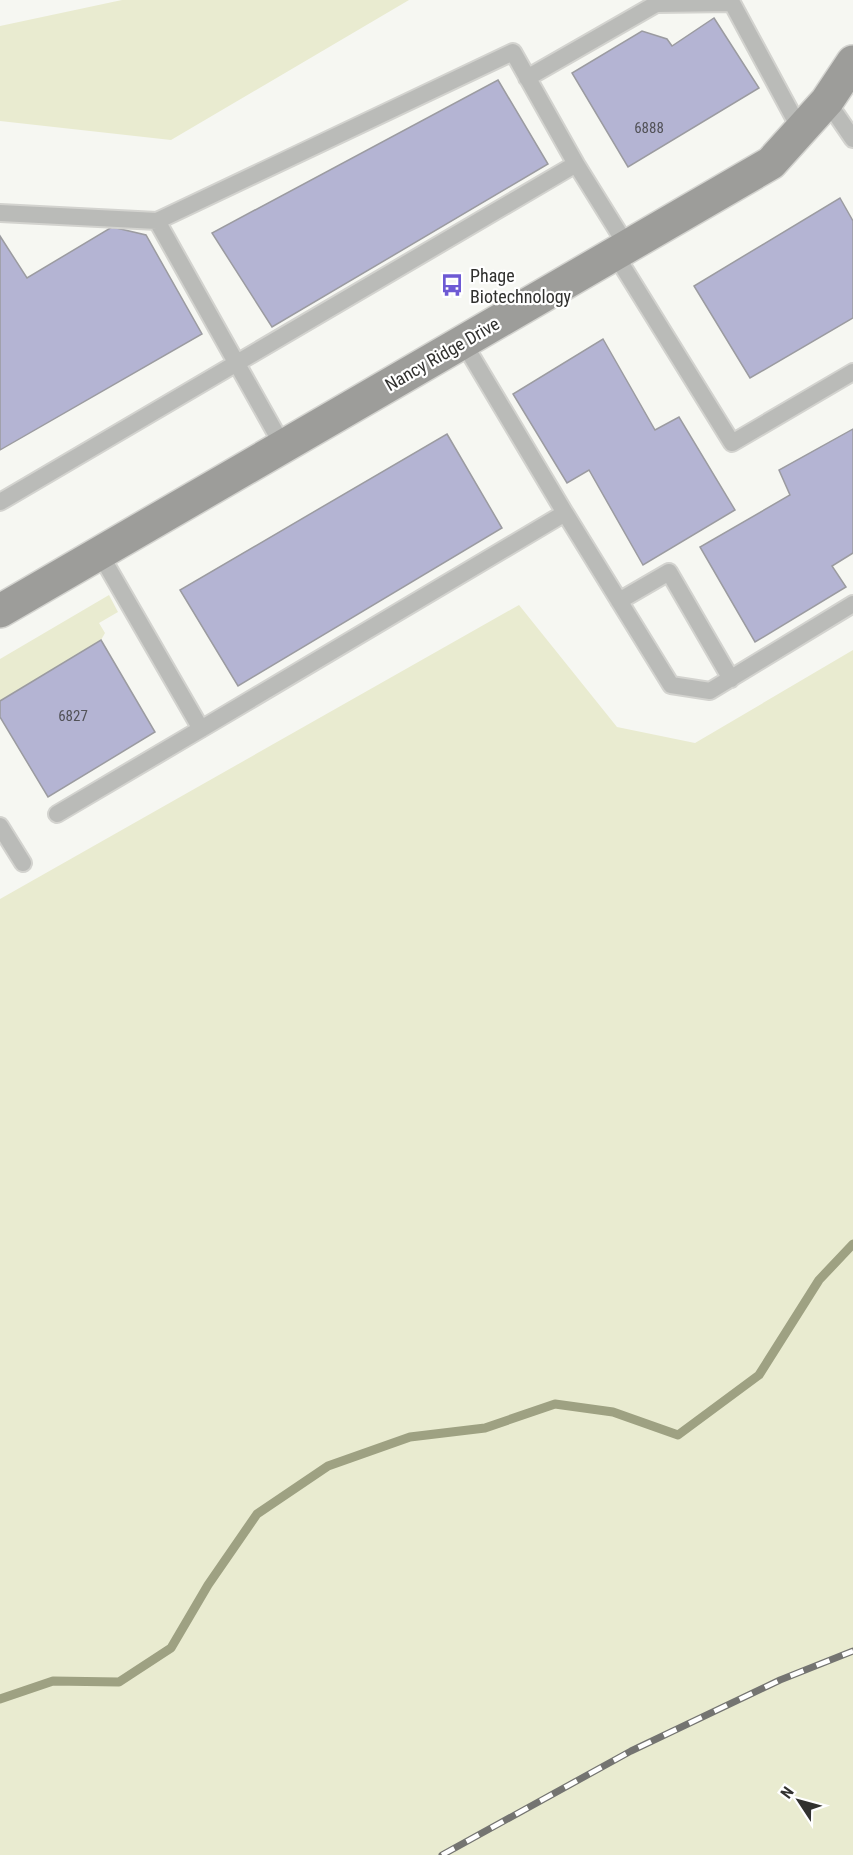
<svg xmlns="http://www.w3.org/2000/svg" width="853" height="1855" font-family="'Roboto Condensed',sans-serif">
<style>
.green{fill:#e9ebd0}
.lines{fill:none;stroke-linecap:round;stroke-linejoin:round}
.stream{stroke:#9ea182;stroke-width:9}
.building{fill:#b4b4d3;stroke:#9b9ba0;stroke-width:1.5}
.lane-casing{stroke:#d3d3cf;stroke-width:20}
.secondary-casing{stroke:#d3d3cf;stroke-width:36}
.lane{stroke:#babbb8;stroke-width:16}
.secondary{stroke:#9d9d9a;stroke-width:33}
.rail-casing{stroke:#747471;stroke-width:7}
.rail{stroke:#fff;stroke-width:4.5;stroke-dasharray:14;stroke-linecap:butt}
.labels{text-anchor:middle;dominant-baseline:central;stroke-width:4.5;stroke-linejoin:round;paint-order:stroke}
.number-label{font-size:15px;fill:#525258}
.poi-label{font-size:18px;fill:#31312f;stroke:#fff;text-anchor:start}
.street-label{font-size:18px;fill:#31312f;stroke:#fff}
</style>
<rect width="100%" height="100%" fill="#f6f7f2"/>
<path class="green" d="M122,0H409L171,140L0,121V26Z
M109,595L118,612L99,623L105,633L101,640L0,701V659Z
M519,605L617,727L695,743L853,650V1855H0V899Z"/>
<g class="lines">
<path class="stream" d="M0,1699L53,1681L119,1682L171,1648L208,1585L257,1514L328,1466L410,1437L485,1428L555,1404L613,1412L678,1435L759,1375L819,1280L853,1244"/>
</g>
<path class="building" d="M714,18L759,88L628,167L572,73L642,31L667,39L672,46Z
M498,80L548,164L272,327L212,233Z
M840,198L853,221V318L750,378L694,286Z
M112,227L146,235L202,334L0,450V236L27,278Z
M603,339L655,430L679,417L735,510L643,565L589,470L567,483L513,394Z
M853,429V553L832,566L846,587L755,642L700,547L790,495L779,470Z
M447,434L502,528L238,686L180,590Z
M101,640L155,732L48,797L0,717V701Z"/>
<g class="lines">
<g class="lane-casing">
<path id="lane" d="M527,78L656,4L732,3L801,131
M827,101L853,139
M0,213L157,221L283,446
M157,221L513,52L576,164
M615,254L732,443L853,372
M0,502L576,164L627,246
M565,513L671,685L710,691L853,604
M100,554L201,729L565,513L463,342
M619,601L669,572L731,679
M57,814L201,729
M0,826L23,863"/>
</g>
<g class="secondary-casing">
<path id="secondary" d="M0,611L771,163L827,101L853,62"/>
</g>
<use href="#lane" class="lane"/>
<use href="#secondary" class="secondary"/>
<g class="rail-casing">
<path id="rail" d="M442,1855L631,1751L780,1680L853,1651"/>
</g>
<use href="#rail" class="rail"/>
</g>
<defs>
<g id="bus-bare" transform="scale(1.8)"><path d="M-5-6H5V4H4V6H2V4H-2V6H-4V4H-5ZM-3.5-4V0h7V-4ZM-3.5 1.2v1.5H-2V1.2ZM2 1.2v1.5H3.5V1.2Z" fill="#6e5ad4" stroke="#fff" stroke-width="2.5" paint-order="stroke"/></g>
</defs>
<g fill-rule="evenodd">
<use href="#bus-bare" x="452" y="285"/>
</g>
<g class="labels">
<g class="number-label">
<text x="649" y="128">6888</text>
<text x="73" y="716">6827</text>
</g>
<g class="poi-label">
<text x="470" y="275">Phage<tspan x="470" dy="21">Biotechnology</tspan></text>
</g>
<g class="street-label">
<text transform="translate(442 354) rotate(-30)">Nancy Ridge Drive</text>
</g>
</g>
<g transform="translate(799 1801) rotate(306)" stroke="#ffffff" stroke-width="4.5" paint-order="stroke">
<path d="M0-4.5L10 22L0 15L-10 22Z" fill="#31312f"/>
<text y="-9" font-size="16" font-weight="bold" text-anchor="middle" fill="#31312f">N</text>
</g>
</svg>
